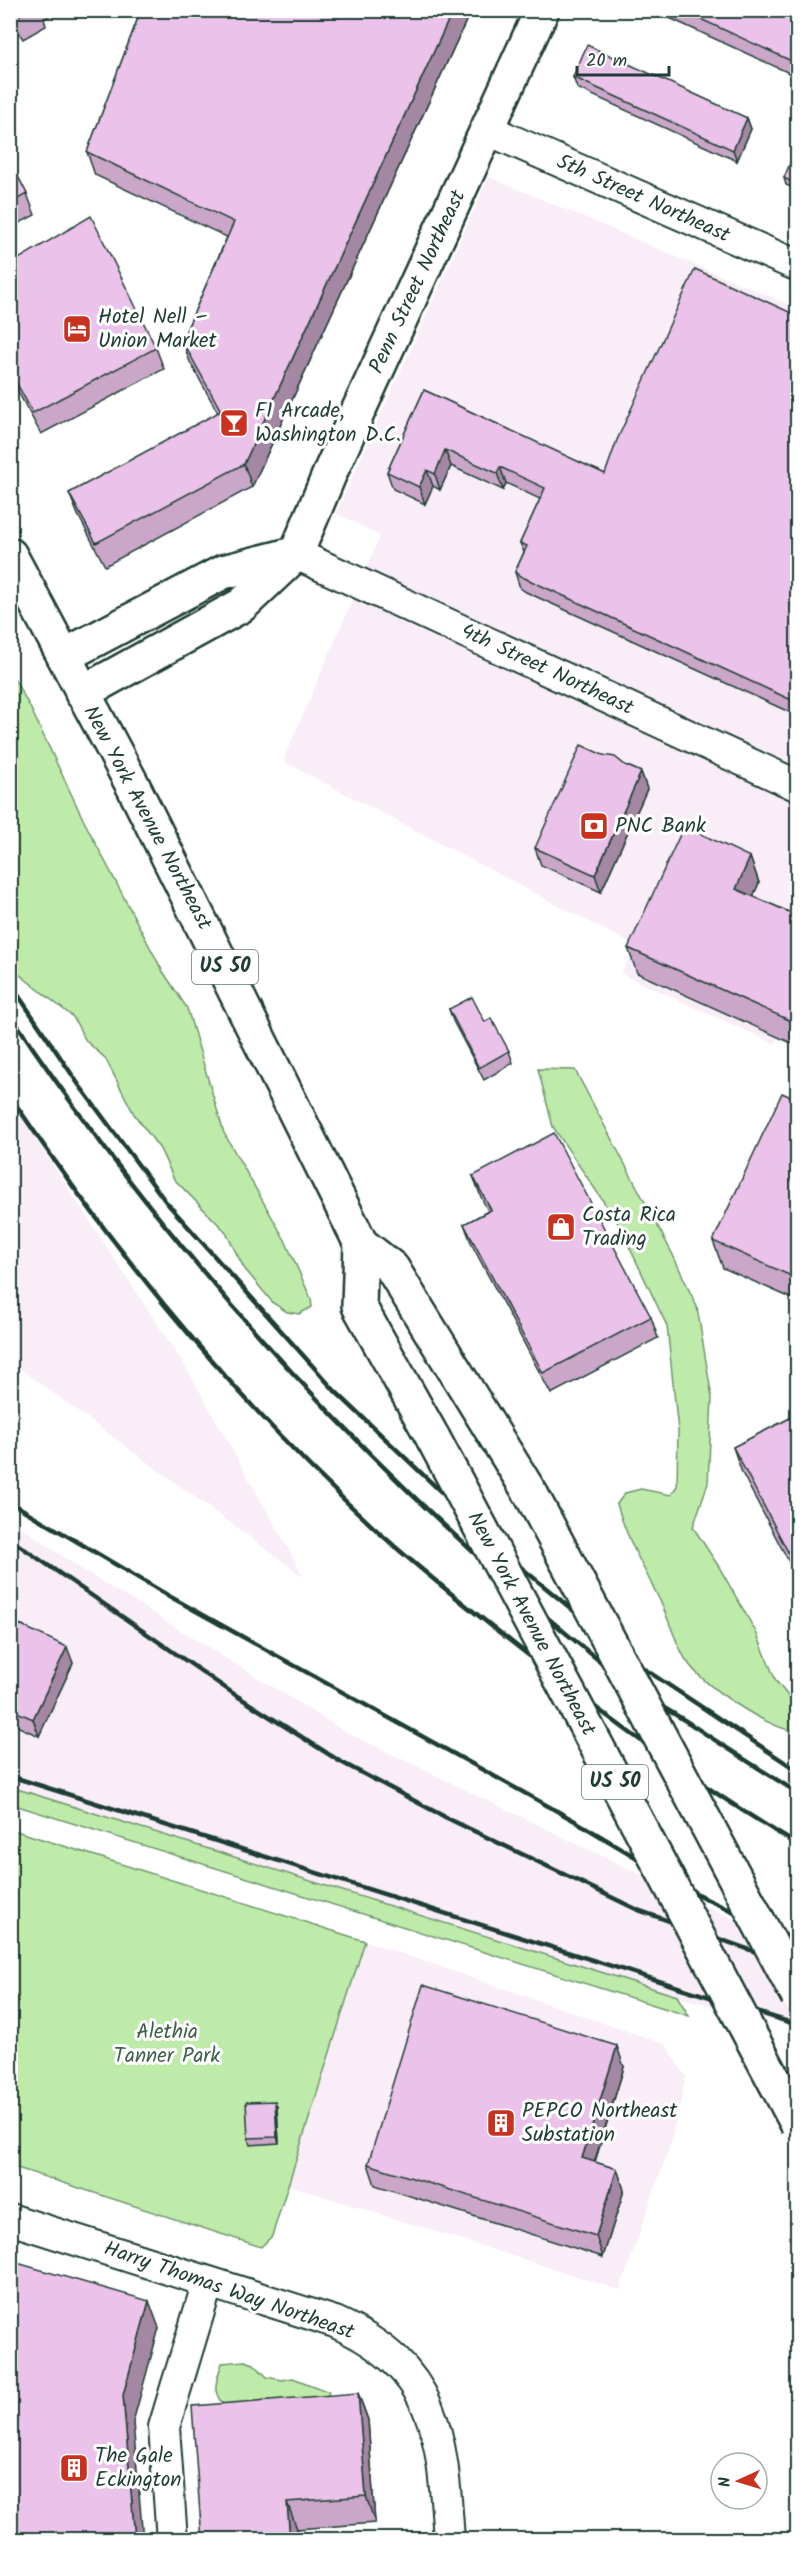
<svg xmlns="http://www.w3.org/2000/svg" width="808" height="2550" font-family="Kalam,sans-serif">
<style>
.built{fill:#f9edf8}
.green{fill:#beeba9;stroke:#6e946e;stroke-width:1.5}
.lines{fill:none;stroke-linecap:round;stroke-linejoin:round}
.street-casing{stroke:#1f3d34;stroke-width:34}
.secondary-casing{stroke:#1f3d34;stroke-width:38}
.highway-casing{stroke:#1f3d34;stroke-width:38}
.street{stroke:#fff;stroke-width:30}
.secondary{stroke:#fff;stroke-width:33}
.highway{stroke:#fff;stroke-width:33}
.rail{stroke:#1f3d34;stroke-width:4.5}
.highway-bridge-casing{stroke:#1f3d34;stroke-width:38;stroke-linecap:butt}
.highway-bridge{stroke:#fff;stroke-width:33}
.wall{fill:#caa7c8;stroke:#1f3d34;stroke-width:1.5}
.shaded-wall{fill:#a488a3;stroke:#1f3d34;stroke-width:1.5}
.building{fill:#ebc2e9;stroke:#1f3d34;stroke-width:1.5}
.labels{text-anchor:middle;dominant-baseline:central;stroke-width:6;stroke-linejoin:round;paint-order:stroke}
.shield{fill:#fff;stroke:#627771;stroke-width:1.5}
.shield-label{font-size:20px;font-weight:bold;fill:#1f3d34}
.street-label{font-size:21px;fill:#1f3d34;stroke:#fff}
.poi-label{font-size:21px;fill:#1f3d34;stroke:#fff;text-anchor:start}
.park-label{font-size:21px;fill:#3f604b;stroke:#fff}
</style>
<rect width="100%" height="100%" fill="#fff"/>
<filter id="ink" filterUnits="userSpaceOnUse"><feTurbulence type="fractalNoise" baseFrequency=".0167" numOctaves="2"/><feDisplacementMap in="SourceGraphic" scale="12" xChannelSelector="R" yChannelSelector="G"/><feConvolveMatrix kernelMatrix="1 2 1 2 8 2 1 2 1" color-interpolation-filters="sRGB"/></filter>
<g filter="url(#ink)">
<path class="built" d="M489,177L797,308L798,997L775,1044L621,974L635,946L283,761L380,536L336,513Z
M11,1101L190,1374L304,1577L11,1362Z
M10,1519L78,1567L346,1732L797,1950V2027L647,1989L11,1787Z
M365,1941L665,2044L686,2077L671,2142L620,2290L288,2185Z"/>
<path class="green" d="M11,673L30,707L84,821L162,970L187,1008L224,1133L285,1240L311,1299L312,1307L299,1314L287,1312L273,1303L244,1268L225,1231L174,1179L160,1149L134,1114L105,1058L86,1041L73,1017L15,971L10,958Z
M538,1069L575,1070L672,1253L697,1307L712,1398L708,1483L693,1527L719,1567L756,1632L776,1681L797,1707V1732C766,1727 704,1687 686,1660C676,1644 670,1623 662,1605C646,1571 627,1541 617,1504L625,1493L641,1489L671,1495L677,1486L678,1431L667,1326L618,1223L553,1127Z
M11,1787L677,1996L689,2016L11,1804Z
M10,1829L365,1941L272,2236L261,2247L11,2166Z
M245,2361L254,2364L267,2377L282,2380L293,2378L329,2392L324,2402L263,2400L227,2408C210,2393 216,2382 222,2363Z"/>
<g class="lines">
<g class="street-casing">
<path id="street" d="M488,130L798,266
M296,554L798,786
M10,2219L335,2322C440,2369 442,2438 449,2540
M172,2540L164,2427L208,2282"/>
</g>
<g class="secondary-casing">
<path id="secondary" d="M64,656L223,572L294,554
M82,693L242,605L296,554L332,468L542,10"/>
</g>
<g class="highway-casing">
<path id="highway" d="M10,555L133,786L361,1244L392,1268L532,1496
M361,1244L359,1306L433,1438"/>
</g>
<use href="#street" class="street"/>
<use href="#secondary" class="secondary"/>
<use href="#highway" class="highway"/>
<path class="rail" d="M10,983L79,1085L166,1202L335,1391L517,1564L643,1668L798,1771
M10,1014C179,1269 393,1498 632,1687C650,1700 670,1711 689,1723C725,1747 761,1770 798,1793
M10,1096C117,1256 241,1407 383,1536C433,1581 488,1623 541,1665C623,1730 708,1791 798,1845
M10,1502L169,1596L575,1821L706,1899L798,1941
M10,1539L234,1694L341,1762L447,1818L638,1910L798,1967
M10,1776L798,2025"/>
<g class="highway-bridge-casing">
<path id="highway-bridge" d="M433,1438L798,2125
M532,1496L798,1996"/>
</g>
<use href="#highway-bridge" class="highway-bridge"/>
</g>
<path class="wall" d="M10,10H60L44,19L46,26L23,39L19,33L10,37Z
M141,10H471L252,487L105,566L78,515L69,493L218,413L190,362L182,340L227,237L95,175L87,152Z
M652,10H786L798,16V77Z
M573,77L747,118L751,129L737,161L577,88Z
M798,152V190L786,185L784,178Z
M10,161L27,194L35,215L10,228Z
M10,264L156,348L164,369L41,434L10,377Z
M798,316V716L526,592L520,588L515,572L524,552L520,543L540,499L506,483L503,490L451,466L440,490L433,486L425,504L393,489L387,472L424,390L605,474Z
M625,765L641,772L647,789L601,892L541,865L535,848Z
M750,857L759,883L753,896L798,916V1046L637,973L628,948Z
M449,1009L485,1022L509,1051L513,1063L484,1080L453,1021Z
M798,1100V1301L723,1268L713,1241Z
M473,1176L651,1317L658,1338L551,1394L472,1245L464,1224L488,1211L481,1197Z
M798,1414V1579L742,1473L733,1447Z
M10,1620L73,1663L39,1736L10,1723Z
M624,2067L595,2162L617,2169L624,2190L603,2257L375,2185L368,2164Z
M277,2107L279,2143L250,2145L248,2138Z
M358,2393L368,2420L375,2523L297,2529V2540H202Z"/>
<path class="shaded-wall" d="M453,10H471L252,487L244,464Z
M747,118L751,129L737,161L733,150Z
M445,450L451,466L440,490L435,474Z
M500,467L506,483L503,490L497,473Z
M427,470L433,486L425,504L419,487Z
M641,772L647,789L601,892L595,875Z
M750,857L759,883L745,914L736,889Z
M67,1647L73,1663L39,1736L33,1719Z
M617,2046L624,2067L589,2179L582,2158Z
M275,2101L277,2107L279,2143L277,2137Z
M617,2169L624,2190L603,2257L596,2236Z
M149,2301L159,2328L133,2422L143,2540H135L123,2395Z
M358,2393L368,2420L375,2523L366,2496Z
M287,2502L297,2529V2540H290Z"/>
<path class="building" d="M10,10H28L15,18L12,12H10Z
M141,10H453L244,464L96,543L69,493L221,411L182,340L234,222L87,152Z
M681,10H786L798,16V64Z
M587,45L747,118L733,150L573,77Z
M795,151L798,152V185L784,178Z
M10,161L27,194L10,203Z
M91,216L156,348L33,413L10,371V264Z
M695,269L798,316V703L520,576L515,572L527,546L520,543L545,488L500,467L497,473L445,450L435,474L427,470L419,487L387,472L424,390L605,474L617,440Z
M581,745L603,755L615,757L625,765L641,772L595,875L535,848Z
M684,826L750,857L736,889L798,916V1024L628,948Z
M472,997L485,1022L491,1018L509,1051L479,1068L449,1009Z
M782,1093L798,1100V1279L713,1241Z
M554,1133L651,1317L543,1373L464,1224L491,1210L473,1176Z
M798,1414V1571L733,1447Z
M10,1620L67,1647L33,1719L10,1709Z
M423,1985L617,2046L582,2158L617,2169L596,2236L368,2164Z
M275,2101L277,2137L248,2138L246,2102Z
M10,2261L149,2301L123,2395L135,2540H10Z
M358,2393L366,2496L287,2502L290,2540H202L192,2406Z"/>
</g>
<defs>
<g id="hotel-square" transform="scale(1.5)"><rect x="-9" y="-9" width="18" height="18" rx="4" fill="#c8321e" stroke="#fff"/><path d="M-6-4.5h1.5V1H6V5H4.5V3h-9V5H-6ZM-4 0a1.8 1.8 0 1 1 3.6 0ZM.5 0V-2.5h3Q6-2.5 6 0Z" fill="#fff"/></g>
<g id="bar-square" transform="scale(1.5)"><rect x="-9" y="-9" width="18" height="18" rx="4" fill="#c8321e" stroke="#fff"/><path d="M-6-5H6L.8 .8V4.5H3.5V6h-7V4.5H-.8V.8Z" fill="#fff"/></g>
<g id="bank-square" transform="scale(1.5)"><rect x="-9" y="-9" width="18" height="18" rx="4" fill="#c8321e" stroke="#fff"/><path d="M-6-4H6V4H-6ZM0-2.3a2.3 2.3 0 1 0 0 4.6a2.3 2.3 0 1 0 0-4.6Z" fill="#fff"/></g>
<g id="shop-square" transform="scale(1.5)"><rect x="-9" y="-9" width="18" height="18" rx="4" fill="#c8321e" stroke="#fff"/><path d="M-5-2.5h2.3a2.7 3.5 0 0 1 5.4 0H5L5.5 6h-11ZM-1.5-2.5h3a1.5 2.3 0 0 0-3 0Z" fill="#fff"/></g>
<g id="building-square" transform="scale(1.5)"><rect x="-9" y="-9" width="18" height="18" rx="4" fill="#c8321e" stroke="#fff"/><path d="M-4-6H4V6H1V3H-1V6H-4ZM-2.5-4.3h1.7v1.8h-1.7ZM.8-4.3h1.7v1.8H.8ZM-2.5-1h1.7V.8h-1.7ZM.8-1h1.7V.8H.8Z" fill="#fff"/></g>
</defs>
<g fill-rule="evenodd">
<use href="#hotel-square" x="77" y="329"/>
<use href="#bar-square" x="234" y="423"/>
<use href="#bank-square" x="594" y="826"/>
<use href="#shop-square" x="561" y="1227"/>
<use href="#building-square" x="501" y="2123"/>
<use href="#building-square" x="74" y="2468"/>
</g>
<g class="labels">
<g class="shield">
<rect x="192" y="950" width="66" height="34" rx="4.5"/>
<rect x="582" y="1765" width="66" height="34" rx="4.5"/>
</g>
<g class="shield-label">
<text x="225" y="967">US 50</text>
<text x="615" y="1782">US 50</text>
</g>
<g class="street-label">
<text transform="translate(643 199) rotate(24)">5th Street Northeast</text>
<text transform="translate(418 282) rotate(-65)">Penn Street Northeast</text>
<text transform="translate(547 670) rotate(25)">4th Street Northeast</text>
<text transform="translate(147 818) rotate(62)">New York Avenue Northeast</text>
<text transform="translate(531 1624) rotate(62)">New York Avenue Northeast</text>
<text transform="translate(229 2291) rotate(19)">Harry Thomas Way Northeast</text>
</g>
<g class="poi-label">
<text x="98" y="317">Hotel Nell –<tspan x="98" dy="24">Union Market</tspan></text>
<text x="255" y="411">F1 Arcade,<tspan x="255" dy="24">Washington D.C.</tspan></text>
<text x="615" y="826">PNC Bank</text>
<text x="582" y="1215">Costa Rica<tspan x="582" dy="24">Trading</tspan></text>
<text x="522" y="2111">PEPCO Northeast<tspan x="522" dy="24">Substation</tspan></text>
<text x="95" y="2456">The Gale<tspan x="95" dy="24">Eckington</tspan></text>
</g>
<g class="park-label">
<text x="167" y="2032">Alethia<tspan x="167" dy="24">Tanner Park</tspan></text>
</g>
</g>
<rect width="808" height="2550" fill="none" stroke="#fff" stroke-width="36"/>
<rect x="18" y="18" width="772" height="2514" fill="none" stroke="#1f3d34" stroke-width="2" filter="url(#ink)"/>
<g transform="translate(739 2481) rotate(266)"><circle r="28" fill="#ffffff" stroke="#a5b1ae" stroke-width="1.5"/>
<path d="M0-4.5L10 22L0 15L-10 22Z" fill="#c8321e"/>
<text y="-9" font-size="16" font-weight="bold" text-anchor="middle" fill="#1f3d34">N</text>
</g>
<path d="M577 66v9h92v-9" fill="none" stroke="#1f3d34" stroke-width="3"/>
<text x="586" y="66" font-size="18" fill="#1f3d34" stroke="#ffffff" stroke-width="4.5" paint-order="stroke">20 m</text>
</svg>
